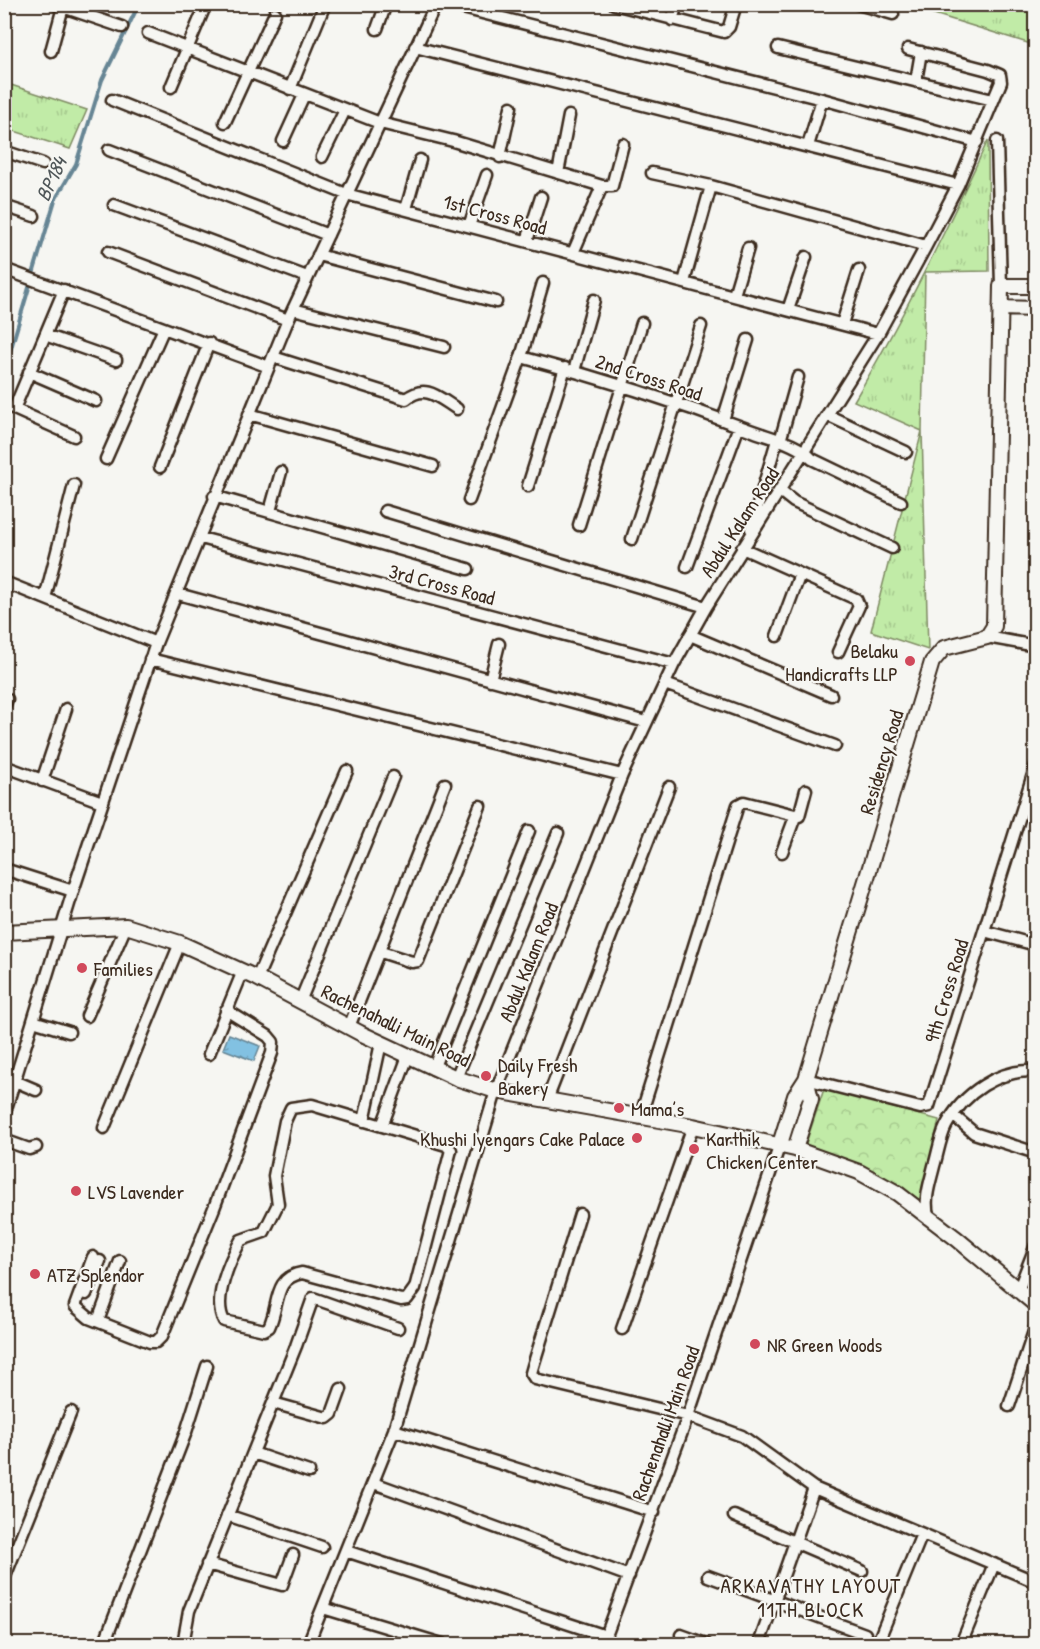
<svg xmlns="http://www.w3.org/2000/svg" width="1040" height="1649" font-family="'Patrick Hand',sans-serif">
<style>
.grass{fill:url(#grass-tufts);stroke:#7e8a62;stroke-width:1.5}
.forest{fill:url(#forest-crowns);stroke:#7e8a62;stroke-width:1.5}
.water{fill:url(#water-ripples);stroke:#668594;stroke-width:1.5}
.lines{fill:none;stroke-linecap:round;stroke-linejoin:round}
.stream{stroke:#668594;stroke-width:4}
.minor-casing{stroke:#3b2a1e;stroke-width:15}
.tertiary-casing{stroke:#3b2a1e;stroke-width:18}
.minor{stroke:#f6f6f2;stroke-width:10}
.tertiary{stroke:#f6f6f2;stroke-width:14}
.poi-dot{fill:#d1495b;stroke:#f6f6f2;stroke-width:2}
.labels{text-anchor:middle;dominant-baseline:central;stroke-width:4.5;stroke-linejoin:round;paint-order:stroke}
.street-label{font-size:20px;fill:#3b2a1e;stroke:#f6f6f2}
.poi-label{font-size:20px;fill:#3b2a1e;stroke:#f6f6f2;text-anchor:start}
.water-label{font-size:21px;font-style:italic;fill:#505759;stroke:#f6f6f2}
.neighbourhood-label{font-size:21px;letter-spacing:1.5px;fill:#3b2a1e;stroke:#f6f6f2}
</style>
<defs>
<pattern id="grass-tufts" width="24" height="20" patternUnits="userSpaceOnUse" patternTransform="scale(1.5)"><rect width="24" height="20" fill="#c1eba7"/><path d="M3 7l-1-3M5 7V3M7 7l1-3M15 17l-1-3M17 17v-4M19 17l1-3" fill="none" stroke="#a7ca8f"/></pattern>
<pattern id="forest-crowns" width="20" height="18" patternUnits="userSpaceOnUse" patternTransform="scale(1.5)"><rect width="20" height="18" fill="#c1eba7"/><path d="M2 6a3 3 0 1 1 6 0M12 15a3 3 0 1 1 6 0" fill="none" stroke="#a7ca8f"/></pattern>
<pattern id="water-ripples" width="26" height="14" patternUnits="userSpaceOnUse" patternTransform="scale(1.5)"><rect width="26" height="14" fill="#82c1e2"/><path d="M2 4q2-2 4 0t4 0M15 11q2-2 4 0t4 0" fill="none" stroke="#6c9db7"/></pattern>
</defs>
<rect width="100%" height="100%" fill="#f6f6f2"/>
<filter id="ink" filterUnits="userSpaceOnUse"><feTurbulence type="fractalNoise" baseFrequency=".0167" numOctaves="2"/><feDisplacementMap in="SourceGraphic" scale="12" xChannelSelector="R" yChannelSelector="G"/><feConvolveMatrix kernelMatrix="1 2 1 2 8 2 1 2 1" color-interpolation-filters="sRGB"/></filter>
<g filter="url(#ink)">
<path class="grass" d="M905,5H1035V33L1031,44Z
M5,83L87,110L70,149L5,128Z
M988,140L989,271L925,272L922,431L928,650L871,631L922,431L854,401C904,317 947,229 988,140Z"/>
<path class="forest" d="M824,1089L939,1120L920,1200L805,1146Z"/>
<path class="water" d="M229,1034L260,1046L254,1061L223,1049Z"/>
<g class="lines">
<path class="stream" d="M4,372L55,200L76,164L102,80L139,4"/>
<g class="minor-casing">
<path id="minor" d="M54,4L122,27
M447,4L822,99L977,142
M614,4L724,32L729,27L736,4
M858,4L893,14
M672,20L677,4
M377,29L386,4
M148,33L380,123L453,141L602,186H612L623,144
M415,47L958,185
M778,48L993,100
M51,51L63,7
M916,81L921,52
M171,87L206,4
M290,89L325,4
M112,100L346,194L878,334
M225,122L275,13
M283,141L304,95
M997,141L1001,286
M808,146L822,99
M109,150L328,235
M4,151L43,164
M322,157L345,110
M500,157L511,107
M558,173L569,116
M652,173L711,186L926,246
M114,205L307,277
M4,206L34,216
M406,209L420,160
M469,226L487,175
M527,241L541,197
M108,252L288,320
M573,253L602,186
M318,255L496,302
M4,269L269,367
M684,282L711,186
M64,290L14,409L74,436
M734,295L748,248
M293,309L444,347
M788,310L806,257
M842,324L859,270
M45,335L116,360
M273,357L406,399C426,383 439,398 457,409
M521,357C598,377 676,402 750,430C771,438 798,443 812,459L901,502
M574,371L594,300
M29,372L96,401
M249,414L433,466
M827,415L906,452
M723,420L748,340
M780,441L798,377
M106,459L164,328
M160,467L209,343
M528,486L565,368
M780,491L794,502L892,548
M214,496L468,569
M469,500L521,357L543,283
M270,511L281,472
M385,511L706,607
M579,525L642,323
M751,529L777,440
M201,538L674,664
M632,539L701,326
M742,548L856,599L859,606L838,652
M687,567L739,426
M4,582L156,643
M178,594L646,722
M45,598L74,485
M690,635L831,695
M777,636L800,574
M987,637L1036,646
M150,659L622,775
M490,680L499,644
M665,684L835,746
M4,707L7,699
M4,766L102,802
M42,781L66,709
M782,852L795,817
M4,869L73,891
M984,931L1036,945
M381,952L412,962L418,961L480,806
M257,978L347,771
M301,999L393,777
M87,1016L126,926
M33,1021L69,1032
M349,1027L445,784
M209,1054L243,971
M433,1069L529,831
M456,1078L558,833
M806,1079L920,1108L929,1106L1036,765
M15,1081L36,1090
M547,1100L669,787
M312,1105L446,1145L451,1150L415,1288L407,1299L401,1300L302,1273C273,1278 280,1304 269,1327L264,1330L224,1321C212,1299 230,1260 241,1240L264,1232L278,1204L274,1176L285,1121L291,1108Z
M4,1115L73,891L156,643L288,320L436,4
M953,1115L974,1133L1036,1153
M640,1118L738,805L744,802L799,816L806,790
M364,1121L381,1043
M382,1126L408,1056
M104,1128L180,943
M4,1140L29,1149L36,1147
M580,1214L533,1366L531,1373L535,1379L688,1416L742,1436L814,1488L1036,1582
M928,1215C924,1198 930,1183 934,1166C938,1153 940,1138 946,1126C963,1093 999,1069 1036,1071
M93,1257L75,1306L89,1318L150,1342H156L162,1336L214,1208L272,1053L273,1042L268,1036L226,1010
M1018,1291L1036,1245
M86,1294L100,1261
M98,1321L120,1261
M622,1329L693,1126
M273,1403L327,1418L332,1414L341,1389
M1009,1406L1036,1325
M394,1430L654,1512
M253,1453L309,1472
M374,1483L629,1576
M227,1515L322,1547
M734,1516L862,1571
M346,1551L606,1636
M207,1564L282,1585L293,1555
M708,1576L865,1634
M4,1579L71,1412
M323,1608L442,1644
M681,1635L706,1644
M104,1644L186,1432L207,1366
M183,1644L189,1611L296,1346L313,1298L398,1328
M308,1644L394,1430L496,1091L622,775L674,664L706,607L878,334L926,246L958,185L1001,82L1000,75L988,70L908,49
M603,1644L688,1416L780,1144
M759,1644L814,1488
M877,1644L922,1534
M961,1644L994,1564"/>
</g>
<g class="tertiary-casing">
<path id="tertiary" d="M1000,308L1036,309
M4,932L126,926L180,943L257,978L360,1033L456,1078L496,1091L693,1126L795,1149L859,1172L897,1193L957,1239L1036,1305
M780,1144L795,1096L806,1079L932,662L944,648L987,637L994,626L1001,286H1036
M795,1149L811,1099L806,1079"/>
</g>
<use href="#minor" class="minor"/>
<use href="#tertiary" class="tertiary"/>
</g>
</g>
<g class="poi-dot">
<circle cx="910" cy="661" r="6"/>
<circle cx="82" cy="968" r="6"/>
<circle cx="486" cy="1076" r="6"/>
<circle cx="619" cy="1108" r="6"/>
<circle cx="637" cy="1138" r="6"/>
<circle cx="694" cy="1149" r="6"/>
<circle cx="76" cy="1191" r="6"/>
<circle cx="35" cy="1274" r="6"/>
<circle cx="755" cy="1344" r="6"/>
</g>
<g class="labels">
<g class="street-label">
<text transform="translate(495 214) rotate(15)">1st Cross Road</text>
<text transform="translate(649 377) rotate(18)">2nd Cross Road</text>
<text transform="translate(739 522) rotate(-57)">Abdul Kalam Road</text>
<text transform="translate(442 584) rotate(15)">3rd Cross Road</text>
<text transform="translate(881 762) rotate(-73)">Residency Road</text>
<text transform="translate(528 962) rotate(-68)">Abdul Kalam Road</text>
<text transform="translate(946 991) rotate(-73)">9th Cross Road</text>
<text transform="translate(396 1025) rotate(26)">Rachenahalli Main Road</text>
<text transform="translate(665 1423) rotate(-70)">Rachenahalli Main Road</text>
</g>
<g class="poi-label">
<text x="898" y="650" text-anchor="end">Belaku<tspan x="898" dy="23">Handicrafts LLP</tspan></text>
<text x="94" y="968">Families</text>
<text x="498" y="1064">Daily Fresh<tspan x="498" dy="23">Bakery</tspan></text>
<text x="631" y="1108">Mama’s</text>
<text x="625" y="1138" text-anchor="end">Khushi Iyengars Cake Palace</text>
<text x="706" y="1138">Karthik<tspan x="706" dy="23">Chicken Center</tspan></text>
<text x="88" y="1191">LVS Lavender</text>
<text x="47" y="1274">ATZ Splendor</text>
<text x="767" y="1344">NR Green Woods</text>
</g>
<g class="water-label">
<text transform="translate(51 179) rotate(-65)">BP184</text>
</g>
<g class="neighbourhood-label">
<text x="811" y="1585">ARKAVATHY LAYOUT<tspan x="811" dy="24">11TH BLOCK</tspan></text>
</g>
</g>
<rect width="1040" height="1649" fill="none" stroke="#f6f6f2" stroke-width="24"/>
<rect x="12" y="12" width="1016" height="1625" fill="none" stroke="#3b2a1e" stroke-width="2" filter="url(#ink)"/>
</svg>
